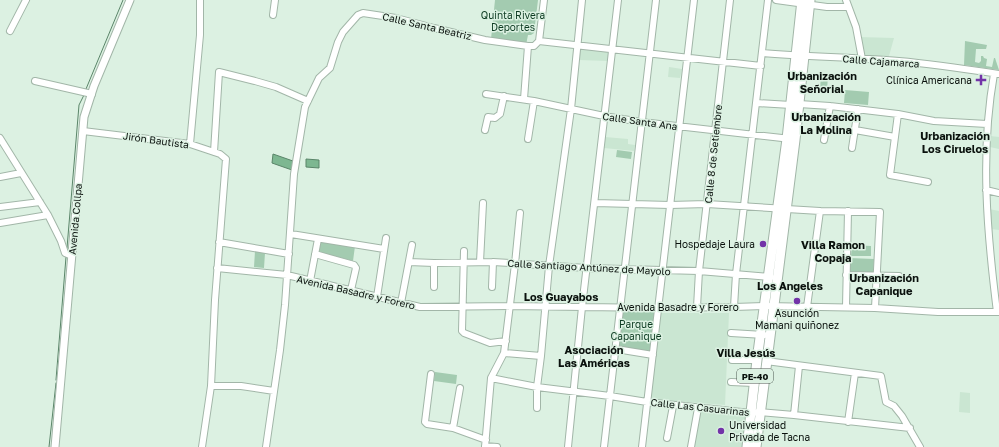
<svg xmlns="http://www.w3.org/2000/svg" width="999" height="447" font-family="'Golos Text',sans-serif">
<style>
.built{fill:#cae6d2}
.green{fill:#a3cbb0}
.water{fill:#7db791;stroke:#5a8569}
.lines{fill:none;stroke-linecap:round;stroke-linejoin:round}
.stream{stroke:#5a8569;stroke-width:1}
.minor-casing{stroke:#a2b6a8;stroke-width:8}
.major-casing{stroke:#a2b6a8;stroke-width:9}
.highway-casing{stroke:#a2b6a8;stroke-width:11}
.minor{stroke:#fff;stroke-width:6}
.major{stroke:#fff;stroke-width:7}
.highway{stroke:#fff;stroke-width:9}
.poi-dot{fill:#7233a8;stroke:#dcf1e2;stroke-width:1.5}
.labels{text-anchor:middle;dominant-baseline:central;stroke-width:3;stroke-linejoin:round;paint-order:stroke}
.shield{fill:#dcf1e2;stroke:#49544d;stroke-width:1}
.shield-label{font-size:9px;font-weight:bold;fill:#0a110d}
.park-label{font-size:10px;fill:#0e3c23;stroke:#dcf1e2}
.street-label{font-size:10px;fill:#0a110d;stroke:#dcf1e2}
.poi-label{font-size:10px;fill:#0a110d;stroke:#dcf1e2;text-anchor:end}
.neighbourhood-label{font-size:11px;font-weight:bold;fill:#0a110d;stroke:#dcf1e2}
</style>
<rect width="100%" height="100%" fill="#dcf1e2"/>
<path class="built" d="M859,37L894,38L889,56H869L863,54Z
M581,48L610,52L608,61L579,60Z
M669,67L682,69L680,78L668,77Z
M990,136L999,137V149L990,147Z
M605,137L628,139V144L635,145L634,151L604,148Z
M989,209L999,211V230L991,229Z
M660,313H729L725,405L650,399Z
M960,392L970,393V413L959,412Z
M701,410L746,415L743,447H693Z"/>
<path class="green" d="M495,0H538L534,33L531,35H528L526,45L491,39Z
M965,41L987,45L986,49H976L975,62L979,63L981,61V56H983L984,58L987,59L986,66L992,67L994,58H995L999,70L964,65Z
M821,75H828L827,91L820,90Z
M845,90L869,92L868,105L844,103Z
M617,150L632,152L631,159L616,157Z
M319,240L355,246L353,261L316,251Z
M852,245L871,246V256H851Z
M255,251L265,253L264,268L254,267Z
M849,258L874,259L873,274L849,273Z
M622,312H655L650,352L618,347Z
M435,372L457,375L456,384L434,381Z"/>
<path class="water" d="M273,154L293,161L292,170L272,163Z
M306,159L319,160V168L306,167Z"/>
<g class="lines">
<path class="stream" d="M86,89L123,0
M67,248L79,105L84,95
M56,380L66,257
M49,447L56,383"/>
<g class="minor-casing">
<path id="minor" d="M776,0L827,7H848
M846,0L856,27L862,59
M273,15L275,0
M10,31L26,0
M539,41L544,0
M762,53C808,57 853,57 899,61C933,64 966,69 999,74
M994,74C980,153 987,233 997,312
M35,81L92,94
M486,94L534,101L604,116L642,122L791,139
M524,99L528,46
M756,103L791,105L799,104L830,106L898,114L934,121L987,124
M898,114L890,175L928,182
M485,130L488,117L495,118L500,114L504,96
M855,130L895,137
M83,131L190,144L220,154L226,159L215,300L211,386L202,447
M0,138L48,215L61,241L65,253L72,256
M528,139L534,101
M824,140L830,106
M190,144L200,35V0
M852,148L858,109
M214,152L219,72L255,81L276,87L308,101
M0,177L21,173
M986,190L999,193
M595,203L670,205L707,204L820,211L880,212L875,308
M0,207L40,202
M0,223L48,215
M291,234L384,249
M219,242L289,254
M464,251L462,331L464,333L490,343L506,341
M315,254L354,265L356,268L351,290
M409,262L434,263L493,262L587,268L699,271L771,277
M480,262L483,203
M434,263V287
M217,268L287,275L420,307L510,306L658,308L734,307L765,306L875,308L938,312H999
M846,275L899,276
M310,281L318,239
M492,287L493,262
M377,297L386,238
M401,303L412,245
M697,307L699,271L730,0
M734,307L736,274L768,0
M807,307L820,211
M846,307L848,211
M731,333L764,335
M616,349L653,355
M504,353L541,356
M732,360H757
M766,361L881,376L886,402L894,406L902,416L920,447
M431,374L425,422L427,424L453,428L486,440
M491,378L537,387L610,396L647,402L751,413L760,412L794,415L910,428
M731,382L754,383
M211,386H241L274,391
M537,408V387L541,356L549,266L571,109L582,0
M794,415L799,366
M848,422L855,373
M453,428L460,388
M667,438L673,406
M485,446L497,447
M266,447L280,350L285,305L294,174L305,107L319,78L330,68L338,42L343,32L358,15L363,13L396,18L434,28L485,40L528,46H534L539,41L761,66
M485,447L491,378L504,353L515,264L520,213
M568,447L582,307L618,0
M604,447L656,0
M642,447L694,0
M691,447L698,408"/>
</g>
<g class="major-casing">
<path id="major" d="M55,447L84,117L94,86L130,0"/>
</g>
<g class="highway-casing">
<path id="highway" d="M747,447L757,360L787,139L802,0
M756,447L795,140L810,0"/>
</g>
<use href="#minor" class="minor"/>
<use href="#major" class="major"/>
<use href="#highway" class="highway"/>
</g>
<g class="poi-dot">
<path d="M979 74h4v4h4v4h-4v4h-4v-4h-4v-4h4z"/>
<circle cx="763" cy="244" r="4"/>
<circle cx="797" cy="301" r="4"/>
<circle cx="721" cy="431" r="4"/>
</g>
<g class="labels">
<rect class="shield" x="737" y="369" width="36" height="14" rx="3"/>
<g class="shield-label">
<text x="755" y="376">PE-40</text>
</g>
<g class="park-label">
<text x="513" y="15">Quinta Rivera<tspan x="513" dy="12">Deportes</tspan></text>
<text x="636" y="324">Parque<tspan x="636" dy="12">Capanique</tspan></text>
</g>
<g class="street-label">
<text transform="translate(427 26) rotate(13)">Calle Santa Beatriz</text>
<text transform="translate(881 61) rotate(4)">Calle Cajamarca</text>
<text transform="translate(640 121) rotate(8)">Calle Santa Ana</text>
<text transform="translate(156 140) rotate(8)">Jirón Bautista</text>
<text transform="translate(713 154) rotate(-84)">Calle 8 de Setiembre</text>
<text transform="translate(75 219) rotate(-85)">Avenida Collpa</text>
<text transform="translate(589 267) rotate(3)">Calle Santiago Antúnez de Mayolo</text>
<text transform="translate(356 292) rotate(13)">Avenida Basadre y Forero</text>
<text x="678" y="307">Avenida Basadre y Forero</text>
<text transform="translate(700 407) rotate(6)">Calle Las Casuarinas</text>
</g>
<g class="poi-label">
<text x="972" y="80">Clínica Americana</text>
<text x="755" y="244">Hospedaje Laura</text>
<text x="797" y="313" text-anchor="middle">Asunción<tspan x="797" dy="12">Mamani quiñonez</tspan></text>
<text x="729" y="425" text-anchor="start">Universidad<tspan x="729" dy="12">Privada de Tacna</tspan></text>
</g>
<g class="neighbourhood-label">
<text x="822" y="75">Urbanización<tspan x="822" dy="13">Señorial</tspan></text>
<text x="826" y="116">Urbanización<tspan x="826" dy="13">La Molina</tspan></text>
<text x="955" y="135">Urbanización<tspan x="955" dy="13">Los Ciruelos</tspan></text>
<text x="833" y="244">Villa Ramon<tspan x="833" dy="13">Copaja</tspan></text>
<text x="884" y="277">Urbanización<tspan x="884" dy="13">Capanique</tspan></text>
<text x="790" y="285">Los Angeles</text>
<text x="561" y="296">Los Guayabos</text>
<text x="594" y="349">Asociación<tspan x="594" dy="13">Las Américas</tspan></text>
<text x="746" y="352">Villa Jesús</text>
</g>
</g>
</svg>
